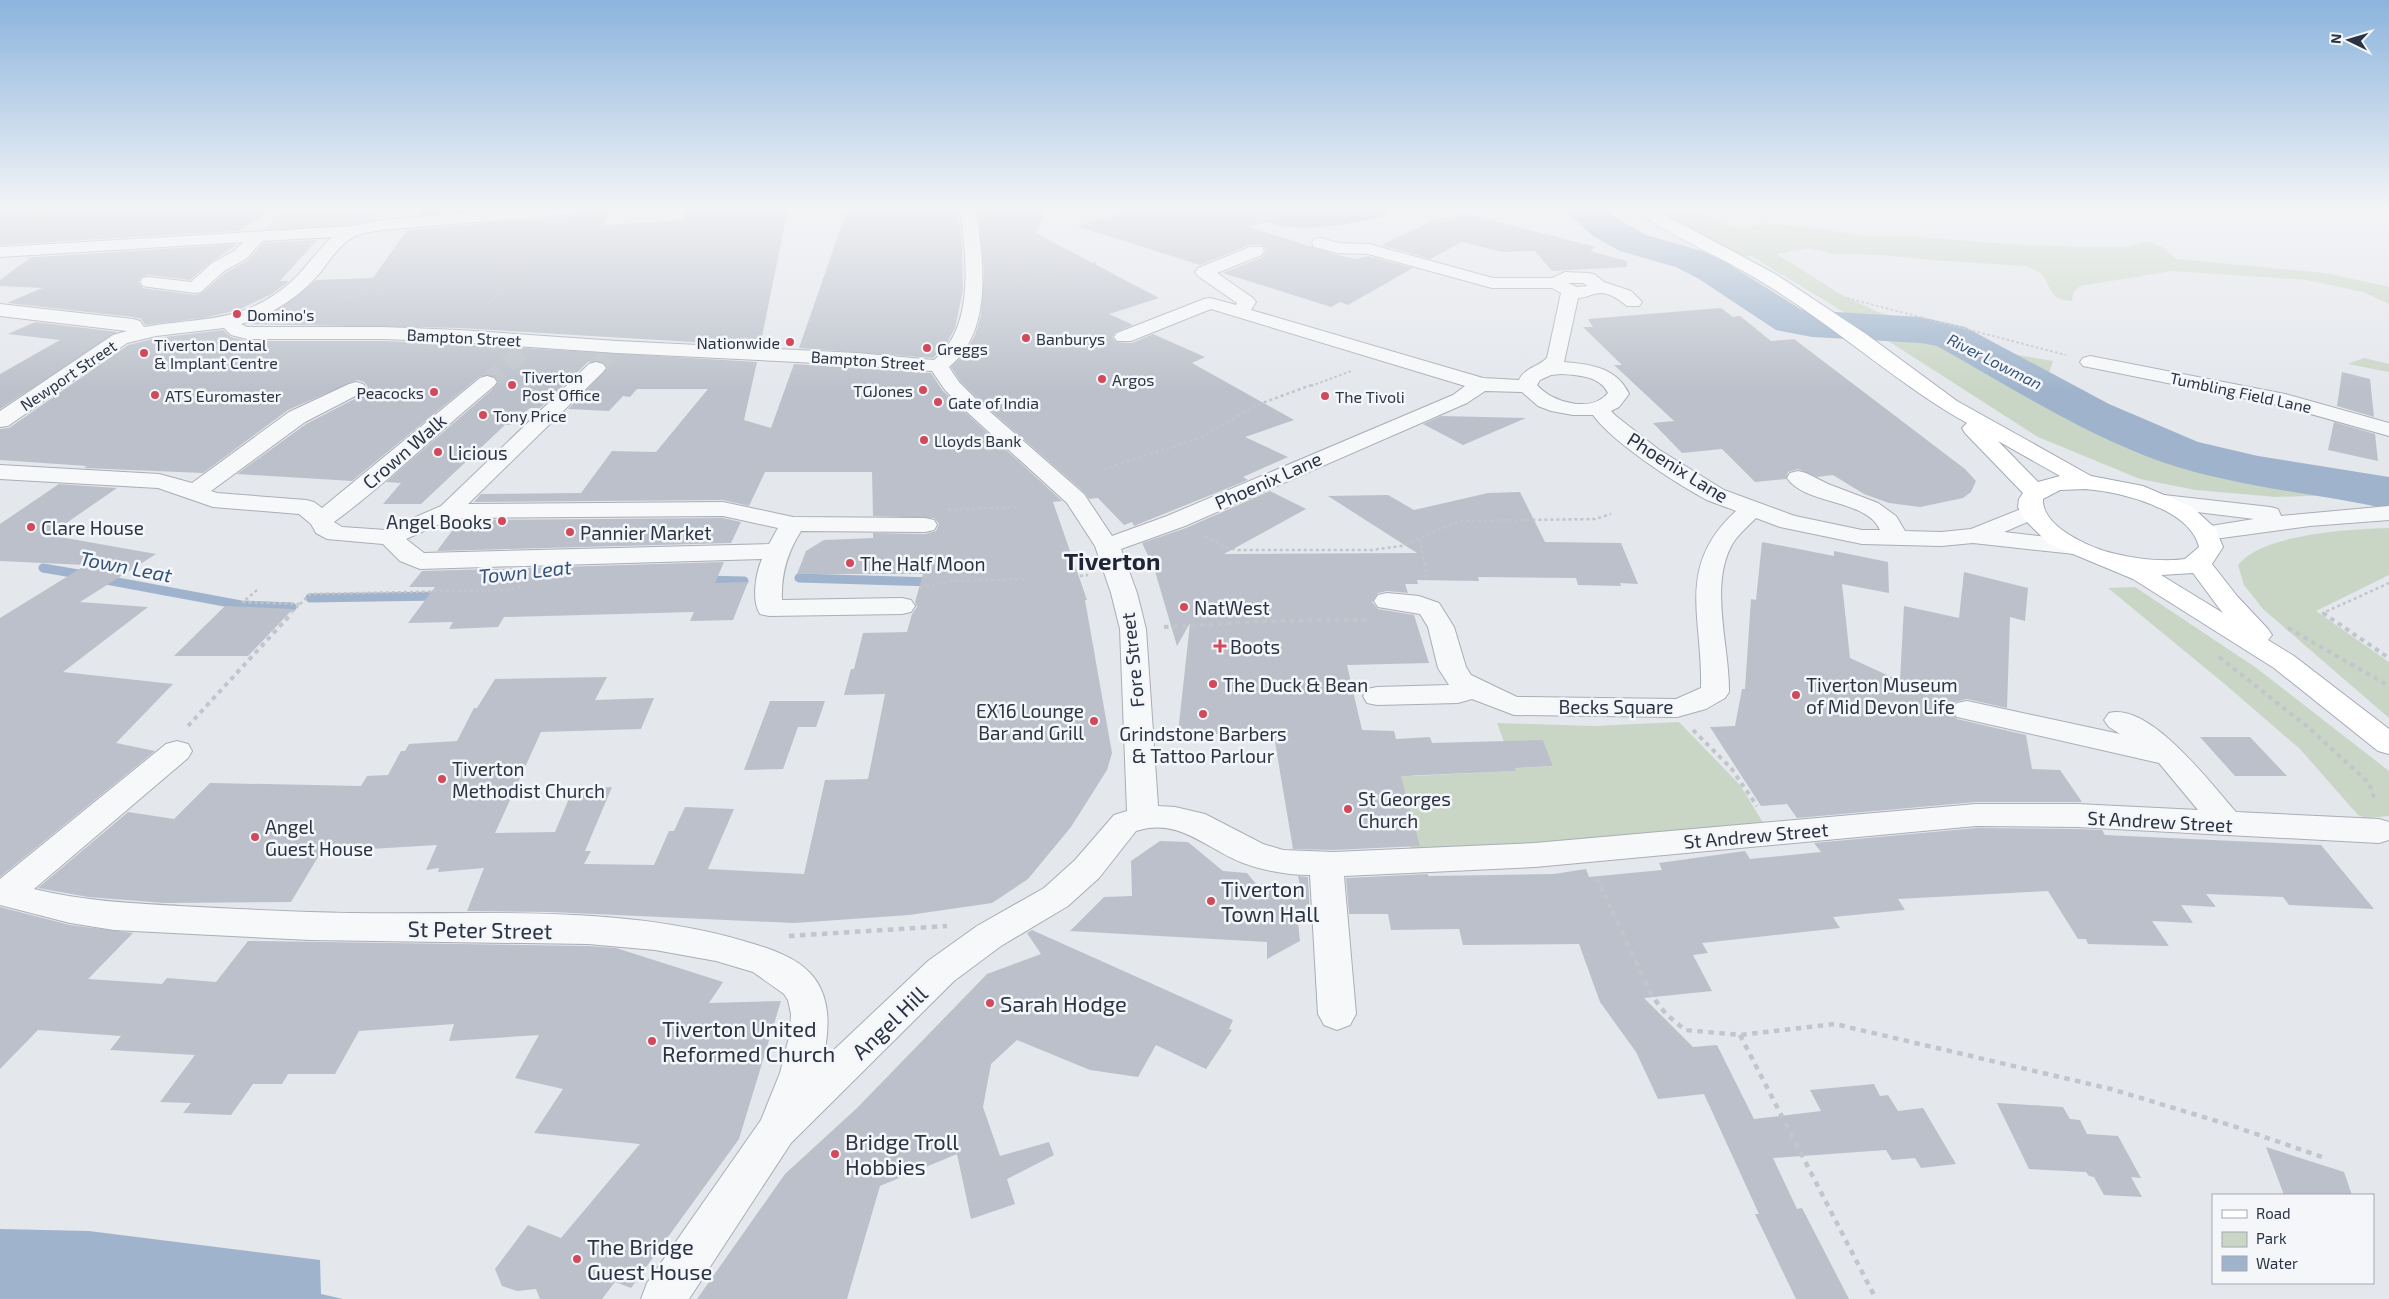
<svg xmlns="http://www.w3.org/2000/svg" width="2389" height="1299" font-family="'Exo 2',sans-serif">
<style>
.built{fill:#d2d6de}
.green{fill:#c9d6c5}
.water{fill:#9fb4cc}
.lines{fill:none;stroke-linecap:round;stroke-linejoin:round}
.stream{stroke:#9fb4cc;stroke-width:9}
.river{fill:#9fb4cc;fill-rule:evenodd}
.building{fill:#bbc0ca}
.minor-tunnel{stroke:#bfc3cb;stroke-width:18;stroke-dasharray:18 9;stroke-linecap:butt}
.minor-casing{stroke:#a9aeb7;stroke-width:2}
.major-casing{stroke:#a3abb8;stroke-width:2}
.path-far3{stroke:#c2c5cb;stroke-width:2;stroke-dasharray:2.5 2.5;stroke-linecap:butt}
.path-far2{stroke:#c2c5cb;stroke-width:2.5;stroke-dasharray:3 3;stroke-linecap:butt}
.path-far1{stroke:#c2c5cb;stroke-width:4;stroke-dasharray:4.5 4.5;stroke-linecap:butt}
.path{stroke:#c2c5cb;stroke-width:4.5;stroke-dasharray:5.5 5.5;stroke-linecap:butt}
.minor{fill:#f7f8fa;fill-rule:evenodd}
.major{fill:#fff;fill-rule:evenodd}
.poi-dot{fill:#d1495b;stroke:#f4f6f9;stroke-width:2}
.labels{text-anchor:middle;dominant-baseline:central;stroke-width:5;stroke-linejoin:round;paint-order:stroke}
.far-poi-label{font-size:16px;fill:#2b3445;stroke:#f4f6f9;text-anchor:start}
.far-street-label{font-size:16px;fill:#2b3445;stroke:#f4f6f9}
.far-water-label{font-size:16px;font-style:italic;fill:#34527a;stroke:#f4f6f9}
.street-label{font-size:19px;fill:#2b3445;stroke:#f4f6f9}
.poi-label{font-size:19px;fill:#2b3445;stroke:#f4f6f9;text-anchor:start}
.water-label{font-size:20px;font-style:italic;fill:#34527a;stroke:#f4f6f9}
.near-poi-label{font-size:22px;fill:#2b3445;stroke:#f4f6f9;text-anchor:start}
.near-street-label{font-size:22px;fill:#2b3445;stroke:#f4f6f9}
.district-label{font-size:24px;font-weight:bold;fill:#1d2536;stroke:#f4f6f9}
</style>
<rect width="100%" height="100%" fill="#e4e7ec"/>
<path class="built" d="M282,209H388L361,224L265,230Z"/>
<path class="green" d="M359,209H373L344,219L337,226L287,229L284,224L287,220L355,215Z
M1266,209H1406L1299,223Z
M1652,209H1696L1724,224L1745,228L1763,223L1803,226L1865,236H1910L2004,244L2081,247H2127L2147,241L2162,247L2177,259L2325,273L2389,287V304L2363,292L2307,280L2172,271L2080,286L2073,293L2072,301C2046,299 2054,287 2040,273C2036,270 2030,268 2025,266L1931,260L1882,255L1833,254L1808,248L1777,254L1840,294L1878,312L1967,337L2006,353L2053,361L2049,373L2075,390L2114,408L2152,436L2266,469L2389,488V493L2276,497L2196,490L2140,479L2038,437L1826,301L1751,256L1745,257Z
M2364,358L2389,364V372L2348,364Z
M2389,528V575L2316,611L2389,662V718L2263,609L2244,585L2238,565C2262,534 2351,529 2389,528Z
M2135,587L2255,667L2389,771V816L2366,818L2358,815L2300,749L2227,686L2108,588Z
M1679,722L1740,785L1764,824L1421,853L1402,842L1398,766L1411,769L1413,776L1516,771L1515,768L1553,766L1543,740L1504,742L1497,723L1594,726Z"/>
<path class="water" d="M0,1229L89,1231L320,1260L321,1294L343,1299H0Z"/>
<g class="lines">
<path class="stream" d="M43,568L84,575
M799,578L933,582
M101,579L241,605L292,607
M704,580L744,581
M310,598L441,596"/>
<path class="river" d="M1252,209H1389L1384,216C1352,224 1273,241 1252,209Z
M1566,209H1605L1619,220L1646,235L1702,251L1727,263L1802,310L1921,317L1965,327L2109,404L2198,442L2258,456L2389,477V509C2314,493 2235,487 2162,462C2082,434 2011,387 1937,346L1921,343L1812,337L1776,330L1699,279L1676,267L1620,251L1593,236L1571,216Z"/>
</g>
<path class="building" d="M275,209L238,231L0,245V211Z
M421,209H489L417,215Z
M581,209H611L603,225L682,220L685,209H788L760,346L459,328L246,324L284,306L316,280L373,278L407,230L571,216Z
M907,209H958L962,248L963,290L955,328L946,345L933,358L799,348L846,213Z
M978,209H1046L1036,233L1159,298L1109,314L1133,325L1116,332L1112,337L1116,342L1132,343L1153,334L1205,357L1192,363L1294,420L1245,437L1288,457L1243,477L1248,480L1134,526L1132,522L1124,525L1098,498L1089,499L1085,493L982,403L960,381L951,367L965,353L975,335L981,315L984,272Z
M1137,209H1281L1282,218L1249,227L1338,255L1355,259L1368,256L1413,268L1348,305L1340,302L1331,307L1223,273L1263,257L1266,250L1262,245H1249L1200,265L1076,226Z
M1463,213L1596,247L1590,251L1627,261V267L1552,271L1535,251L1502,252L1462,242L1430,259L1381,245L1441,217L1451,219Z
M317,240L280,281H289L272,294L238,310L203,318L145,325L141,319L133,317L7,303L42,288L0,286V280L31,257L22,258L238,244L211,262L190,280L149,275L142,277L138,282L143,288L195,295L202,293L225,273L247,261L263,243Z
M1721,308L1733,317L1740,316L1771,341L1794,339L1965,469L1976,481L1971,492L1963,498L1920,507L1889,503L1864,494L1833,475L1817,477L1798,469L1788,472L1786,479L1755,482L1722,449L1682,453L1653,423L1674,421L1614,365H1622L1583,327H1593L1588,319Z
M35,322L118,332L0,409V374L60,340L8,334Z
M223,330L231,337L247,341H383L459,344L757,362L744,420L771,428L794,364L931,373L943,391L966,413L1062,501L1053,502L1087,600H1085L1112,753L1107,770L1071,827L1028,879L992,903L909,915L794,923L551,912L467,911L484,868L438,872L439,868L426,870L437,845L321,852L291,902L164,903L88,897L38,888L128,812L174,819L210,783L361,786L367,776L388,775L401,751H405L409,744L457,741L474,708H477L495,679L607,677L595,700L654,698L641,729L541,732L495,833L555,832L573,789L612,787L585,851H591L584,864L654,865L669,831H674L685,807L734,809L708,869L804,874L825,780L868,779L885,694L844,695L851,669H854L863,633L907,632L912,614L917,607L915,602L923,574H797L806,551L824,540L873,538V533L925,534L936,531L939,524L934,518L873,516L872,472H765L749,506L723,500L474,502L481,494L581,493L612,451L656,452L708,389H637L630,397L623,396L609,411L568,409L608,368L604,362L597,360L588,362L540,408H530L511,425H505L421,504H383L401,483L386,482L495,387L499,382L495,376L486,374L479,377L352,481L237,474L306,424L364,394L368,387L364,382L357,380L288,410L203,473L84,468L87,466L0,460V429L9,428L128,345L156,338Z
M2342,372L2370,379L2374,417L2337,406Z
M1441,416L1526,418L1463,445L1423,424Z
M2334,422L2375,434L2378,461L2328,450Z
M59,484L117,488L49,535L156,554L80,602L148,607L63,672L173,684L116,743L155,751L0,877V618L86,565L0,561V524Z
M1270,491L1306,509L1224,554L1417,553L1328,496L1388,495L1414,510L1488,493L1520,492L1545,542L1621,543L1638,584L1620,583L1621,586L1578,585L1576,578L1478,577L1479,581L1417,580L1418,584H1405L1408,593L1387,591L1378,593L1372,602L1378,609L1414,615L1429,663L1347,665L1362,730L1394,731L1396,739L1430,737L1432,743L1543,740L1553,766L1515,768L1516,771L1401,776L1420,846L1333,850L1293,849L1273,730L1222,734L1178,733L1190,623L1177,646L1154,568L1142,543L1186,528Z
M723,518L741,522L731,543L437,551L460,520Z
M1762,542L1834,556V551L1888,562L1889,593L1842,584L1850,658L1900,681L1904,606L1959,618L1964,572L2028,588L2025,621L2010,617L2007,708L1967,699L1955,702L1950,710L1957,719L2026,735L2032,769L2060,770L2082,802H1976L1797,818L1787,804L1761,806L1710,727L1735,726L1742,689H1745L1751,599L1756,600Z
M724,562L715,583L748,582L733,620L690,621L694,612L504,617L498,627L449,629L453,622L408,623L435,587H409L422,571Z
M225,606L293,609L248,656H174Z
M770,701H825L816,727H798L783,769L744,770Z
M2200,737H2250L2287,776H2235Z
M1976,828L2077,829L2102,830L2105,835L2321,845L2374,909L2289,905L2283,897L2206,894L2216,907L2181,905L2193,923L2152,921L2169,946L2088,944L2086,939H2078L2048,891L1898,899L1905,910L1833,917L1840,928L1702,943L1708,953L1693,955L1712,991L1644,998L1693,1047L1717,1045L1754,1119L1821,1111L1810,1090L1874,1084L1880,1096L1888,1095L1898,1111L1923,1108L1956,1164L1921,1168L1915,1158L1892,1160L1886,1150L1773,1158L1797,1209L1802,1208L1849,1299H1796L1755,1214H1759L1704,1094L1658,1099L1636,1052L1600,1002L1579,944L1463,945L1459,929L1391,930L1388,914H1349L1346,878L1428,874V876L1554,874L1586,869L1589,877L1662,870L1659,863L1745,851L1750,859L1821,852L1814,843Z
M1160,841L1188,842L1223,871L1247,873L1256,884L1300,886L1298,876L1308,877L1310,915H1297L1300,941L1267,959V942L1070,931L1104,897L1132,896L1131,861Z
M0,907L70,925L133,933L88,979L162,984L167,978L216,982L248,941L588,946L616,948L723,982L709,1003L781,1001L739,1139L631,1288L615,1282L602,1299H540L536,1289L517,1291L502,1286L495,1269L528,1225L561,1238L640,1144L534,1133L563,1089L515,1078L539,1035L449,1041L454,1024L359,1031L335,1074H288L282,1084H253L231,1115L183,1113L191,1103L160,1102L195,1055L110,1050L121,1036L38,1030L0,1069Z
M1032,930L1233,1020L1229,1029L1232,1030L1206,1069L1156,1045L1138,1077L1090,1070L1017,1040L991,1064L983,1107L1000,1156L1049,1142L1054,1155L1007,1179L1015,1204L971,1219L957,1154L880,1186L847,1299H697L785,1174L857,1108L987,974L1041,954L1027,933Z
M1997,1103L2063,1107L2070,1119L2080,1120L2087,1134L2118,1136L2141,1178L2131,1177L2142,1197L2104,1195L2094,1177L2089,1176L2086,1172L2029,1169Z
M2266,1147L2344,1172L2352,1195H2284Z"/>
<g class="lines">
<path class="minor-tunnel" d="M596,368L607,356
M487,382L522,352"/>
<g class="minor-casing">
<path id="minor" d="M513,209H579L571,214L381,230C373,232 363,232 355,236C339,244 329,262 318,275C298,298 271,315 241,324L247,327H383L459,330L617,341L857,353L934,360C976,326 966,257 960,209H976C983,261 994,330 949,367L959,382L981,404L1084,494L1112,536L1167,516L1453,395L1465,386L1211,309L1131,341H1117L1114,337L1117,333L1204,299L1210,298L1236,305L1237,303L1198,276L1195,272L1198,268L1250,247H1262L1264,251L1262,255L1217,273L1253,298L1256,302L1251,310L1483,378L1519,380C1524,368 1538,367 1547,358L1561,293L1552,288H1492L1368,254L1338,253L1314,247L1312,243L1314,239L1320,238L1339,243L1369,244L1493,278H1552L1565,272L1588,273L1594,274L1604,282L1631,291L1642,302L1639,306H1627C1620,300 1610,293 1601,293C1594,293 1586,298 1578,298L1564,362C1591,364 1617,368 1629,394L1619,407L1611,411L1616,416L1658,449L1724,490L1795,516L1862,530H1880C1867,499 1805,505 1787,478L1790,473L1798,471L1806,473L1828,484L1878,503L1896,516L1905,531L1941,532L1971,529L2031,505L2039,507L2043,512L2039,517L2004,532L2074,540L2083,542L2086,547L2083,552L2074,554L1973,543L1941,546L1862,544L1780,527L1756,518C1749,525 1741,532 1735,540C1707,581 1730,646 1729,692L1725,698L1706,709L1677,717L1514,715L1472,699L1458,703L1377,705L1367,703L1363,696L1367,689L1377,687L1449,685L1438,668L1428,627L1420,614L1378,607L1374,601L1378,595L1387,593L1419,596L1439,603L1454,627L1466,667L1471,675L1517,697L1676,699L1701,688C1703,617 1675,567 1736,511C1727,507 1716,504 1707,500C1677,484 1612,442 1593,415H1573L1551,411L1538,406L1522,392L1485,391L1467,403L1185,526L1121,549L1137,593L1146,629L1158,806L1175,807L1205,814L1263,844L1283,850L1333,852L1535,843L1976,804H2077L2198,810L2159,763L1957,717L1952,710L1957,703L1967,701L2120,734L2109,727L2104,720L2109,713C2150,702 2211,784 2236,812L2379,819L2389,822V840L2379,843L2077,827L1976,826L1535,867L1344,876L1356,1014L1350,1025L1337,1030L1324,1025L1318,1014L1310,875C1287,875 1265,871 1243,863C1206,849 1180,817 1136,831L1099,878L1068,906L1001,946L954,981L791,1143L689,1299H641L647,1283L761,1120L780,1073L790,1033L791,1014L788,1000L784,994L753,972L716,961L655,950L588,944L310,940L114,930L70,923L0,905V879L166,744L177,741L188,744L192,751L188,758L34,889C83,901 129,903 179,906C236,909 294,912 351,913C482,915 620,904 747,942C768,948 794,956 810,973C832,996 830,1032 822,1061L928,961L977,926L1044,888L1075,860L1114,815L1127,811L1120,629L1111,593L1095,546L1067,503L967,412L945,390L932,371L857,365L617,353L459,342L383,339H247L231,335L224,328L156,336L127,343L8,426L0,427V411L113,335L127,331L0,316V304L133,319L140,321L144,327C202,317 243,324 291,282C306,268 317,251 332,237L262,241L246,259L224,271L201,292L195,293L149,287L143,286L140,282L143,278L149,277L191,282L212,263L234,251L243,242L0,257V247L352,226L381,220ZM1568,283H1583L1587,286L1577,287ZM1561,374C1578,375 1600,376 1608,393C1592,413 1552,403 1537,385L1540,380L1551,375Z
M2090,356L2285,394L2389,423V436L2282,406L2083,366L2080,362L2083,358Z
M596,362L603,364L606,368L603,372L468,504L723,502L793,517L925,518L934,520L937,525L934,530L925,532L801,531C787,553 781,574 782,600L902,598L911,600L915,606L911,612L902,614L769,616L760,614C751,600 756,573 762,559L420,569L400,561L383,544L327,539L316,533L311,524L299,514L213,507L158,488L0,479V465L159,474L192,483L289,412L349,384L356,382L363,384L366,388L363,392L305,422L211,491L217,493L306,500L314,502L322,508L480,378L487,376L494,378L497,382L494,386C440,430 390,481 334,522L342,527L386,530L441,506L589,364ZM723,516L778,528L769,544L424,553L406,539L453,518Z
M2164,495L2270,507L2278,509L2281,516L2389,506V520L2310,526L2207,540L2198,538L2195,533L2198,528L2254,519L2156,507L2152,502L2156,497Z"/>
</g>
<g class="major-casing">
<path id="major" d="M1634,209H1654L1777,275L1866,334L1957,401L2091,476L2143,486L2192,507L2215,528L2223,547L2212,564L2237,596L2268,629L2272,635L2268,640L2294,656L2389,729V754L2378,751L2274,668L2133,579L2049,544L2024,519L2018,507L2019,499L2023,493L1965,433L1962,428L1967,423C1889,379 1823,315 1743,271C1726,261 1642,220 1634,209ZM1998,441L2060,476L2038,482ZM2086,489C2120,492 2190,508 2199,547L2185,559C2164,562 2137,559 2116,554C2092,549 2041,527 2043,499L2060,490ZM2193,573L2219,608L2223,613L2161,575Z"/>
</g>
<path class="path-far3" d="M111,221L128,209
M22,227L55,209
M1001,284L1037,278L1097,262
M1847,298L2066,355
M341,299L385,290
M482,313L545,234
M1311,386L1351,371"/>
<path class="path-far2" d="M1104,469L1200,438L1257,405L1314,384
M948,510L1018,507
M1205,536L1224,547L1238,550H1372L1401,546L1460,521L1595,519L1611,514
M1420,539L1427,579
M1080,576L1088,575
M920,588L951,581L1026,579
M257,590L243,602L300,604L290,614
M300,604L310,594L510,590L524,585
M2325,614L2323,613L2389,583"/>
<path class="path-far1" d="M2323,613L2389,658
M1164,627L1267,621L1367,620
M2288,628L2389,686
M2219,657L2309,728L2369,783L2375,800
M188,726L292,613
M1693,730L1731,768L1757,806
M1597,879L1613,912"/>
<path class="path" d="M1612,911L1652,996L1666,1014L1685,1030L1740,1035L1835,1024L2111,1089L2233,1126L2325,1158
M789,936L947,926
M1740,1035L1876,1299"/>
<use href="#minor" class="minor"/>
<use href="#major" class="major"/>
</g>
<linearGradient id="sky" x2="0" y2="1"><stop stop-color="#8bb4dd"/><stop offset="0.53" stop-color="#f3f4f6"/><stop offset="1" stop-color="#f3f4f6" stop-opacity="0"/></linearGradient>
<rect width="2389" height="391" fill="url(#sky)"/>
<g class="poi-dot">
<circle cx="237" cy="314" r="5"/>
<circle cx="1026" cy="338" r="5"/>
<circle cx="790" cy="342" r="5"/>
<circle cx="927" cy="348" r="5"/>
<circle cx="144" cy="353" r="5"/>
<circle cx="1102" cy="379" r="5"/>
<circle cx="512" cy="385" r="5"/>
<circle cx="923" cy="390" r="5"/>
<circle cx="434" cy="392" r="5"/>
<circle cx="155" cy="395" r="5"/>
<circle cx="1325" cy="396" r="5"/>
<circle cx="938" cy="402" r="5"/>
<circle cx="483" cy="415" r="5"/>
<circle cx="924" cy="440" r="5"/>
<circle cx="438" cy="452" r="5"/>
<circle cx="502" cy="521" r="5"/>
<circle cx="31" cy="527" r="5"/>
<circle cx="570" cy="532" r="5"/>
<circle cx="850" cy="563" r="5"/>
<circle cx="1184" cy="607" r="5"/>
<path d="M1217.5 638.5h5v5h5v5h-5v5h-5v-5h-5v-5h5z"/>
<circle cx="1213" cy="684" r="5"/>
<circle cx="1796" cy="695" r="5"/>
<circle cx="1203" cy="714" r="5"/>
<circle cx="1094" cy="721" r="5"/>
<circle cx="442" cy="779" r="5"/>
<circle cx="1348" cy="809" r="5"/>
<circle cx="255" cy="837" r="5"/>
<circle cx="1211" cy="901" r="5"/>
<circle cx="990" cy="1003" r="5"/>
<circle cx="652" cy="1041" r="5"/>
<circle cx="835" cy="1154" r="5"/>
<circle cx="577" cy="1259" r="5"/>
</g>
<g class="labels">
<g class="far-poi-label">
<text x="247" y="314">Domino's</text>
<text x="1036" y="338">Banburys</text>
<text x="780" y="342" text-anchor="end">Nationwide</text>
<text x="154" y="344">Tiverton Dental<tspan x="154" dy="18">&amp; Implant Centre</tspan></text>
<text x="937" y="348">Greggs</text>
<text x="522" y="376">Tiverton<tspan x="522" dy="18">Post Office</tspan></text>
<text x="1112" y="379">Argos</text>
<text x="913" y="390" text-anchor="end">TGJones</text>
<text x="424" y="392" text-anchor="end">Peacocks</text>
<text x="165" y="395">ATS Euromaster</text>
<text x="1335" y="396">The Tivoli</text>
<text x="948" y="402">Gate of India</text>
<text x="493" y="415">Tony Price</text>
<text x="934" y="440">Lloyds Bank</text>
</g>
<g class="far-street-label">
<text transform="translate(464 337) rotate(3)">Bampton Street</text>
<text transform="translate(868 360) rotate(4)">Bampton Street</text>
<text transform="translate(68 375) rotate(-34)">Newport Street</text>
<text transform="translate(2241 392) rotate(12)">Tumbling Field Lane</text>
</g>
<g class="far-water-label">
<text transform="translate(1995 361) rotate(27)">River Lowman</text>
</g>
<g class="street-label">
<text transform="translate(404 451) rotate(-41)">Crown Walk</text>
<text transform="translate(1678 467) rotate(32)">Phoenix Lane</text>
<text transform="translate(1268 480) rotate(-24)">Phoenix Lane</text>
<text transform="translate(1132 660) rotate(-96)">Fore Street</text>
<text x="1616" y="706">Becks Square</text>
<text transform="translate(2160 821) rotate(3)">St Andrew Street</text>
<text transform="translate(1756 835) rotate(-5)">St Andrew Street</text>
</g>
<g class="poi-label">
<text x="448" y="452">Licious</text>
<text x="492" y="521" text-anchor="end">Angel Books</text>
<text x="41" y="527">Clare House</text>
<text x="580" y="532">Pannier Market</text>
<text x="860" y="563">The Half Moon</text>
<text x="1194" y="607">NatWest</text>
<text x="1230" y="646">Boots</text>
<text x="1223" y="684">The Duck &amp; Bean</text>
<text x="1806" y="684">Tiverton Museum<tspan x="1806" dy="22">of Mid Devon Life</tspan></text>
<text x="1084" y="710" text-anchor="end">EX16 Lounge<tspan x="1084" dy="22">Bar and Grill</tspan></text>
<text x="1203" y="733" text-anchor="middle">Grindstone Barbers<tspan x="1203" dy="22">&amp; Tattoo Parlour</tspan></text>
<text x="452" y="768">Tiverton<tspan x="452" dy="22">Methodist Church</tspan></text>
<text x="1358" y="798">St Georges<tspan x="1358" dy="22">Church</tspan></text>
<text x="265" y="826">Angel<tspan x="265" dy="22">Guest House</tspan></text>
</g>
<g class="water-label">
<text transform="translate(126 566) rotate(11)">Town Leat</text>
<text transform="translate(525 571) rotate(-6)">Town Leat</text>
</g>
<g class="near-poi-label">
<text x="1221" y="888">Tiverton<tspan x="1221" dy="25">Town Hall</tspan></text>
<text x="1000" y="1003">Sarah Hodge</text>
<text x="662" y="1028">Tiverton United<tspan x="662" dy="25">Reformed Church</tspan></text>
<text x="845" y="1141">Bridge Troll<tspan x="845" dy="25">Hobbies</tspan></text>
<text x="587" y="1246">The Bridge<tspan x="587" dy="25">Guest House</tspan></text>
</g>
<g class="near-street-label">
<text transform="translate(480 929) rotate(1)">St Peter Street</text>
<text transform="translate(889 1022) rotate(-44)">Angel Hill</text>
</g>
<g class="district-label">
<text x="1112" y="560">Tiverton</text>
</g>
</g>
<rect x="2212" y="1194" width="162" height="90" fill="#f4f6f9" stroke="#a4a8b1"/>
<rect x="2222" y="1210" width="25" height="8" fill="#ffffff" stroke="#a4a8b1"/>
<text x="2256" y="1219" font-size="15" fill="#2b3445">Road</text>
<rect x="2222" y="1232" width="25" height="15" fill="#c9d6c5" stroke="#a4a8b1"/>
<text x="2256" y="1244" font-size="15" fill="#2b3445">Park</text>
<rect x="2222" y="1256" width="25" height="15" fill="#9fb4cc" stroke="#a4a8b1"/>
<text x="2256" y="1269" font-size="15" fill="#2b3445">Water</text>
<g transform="translate(2349 40) rotate(275)" stroke="#f4f6f9" stroke-width="4" paint-order="stroke">
<path d="M0-4L9 19L0 12L-9 19Z" fill="#2b3445"/>
<text y="-8" font-size="14" font-weight="bold" text-anchor="middle" fill="#2b3445">N</text>
</g>
</svg>
